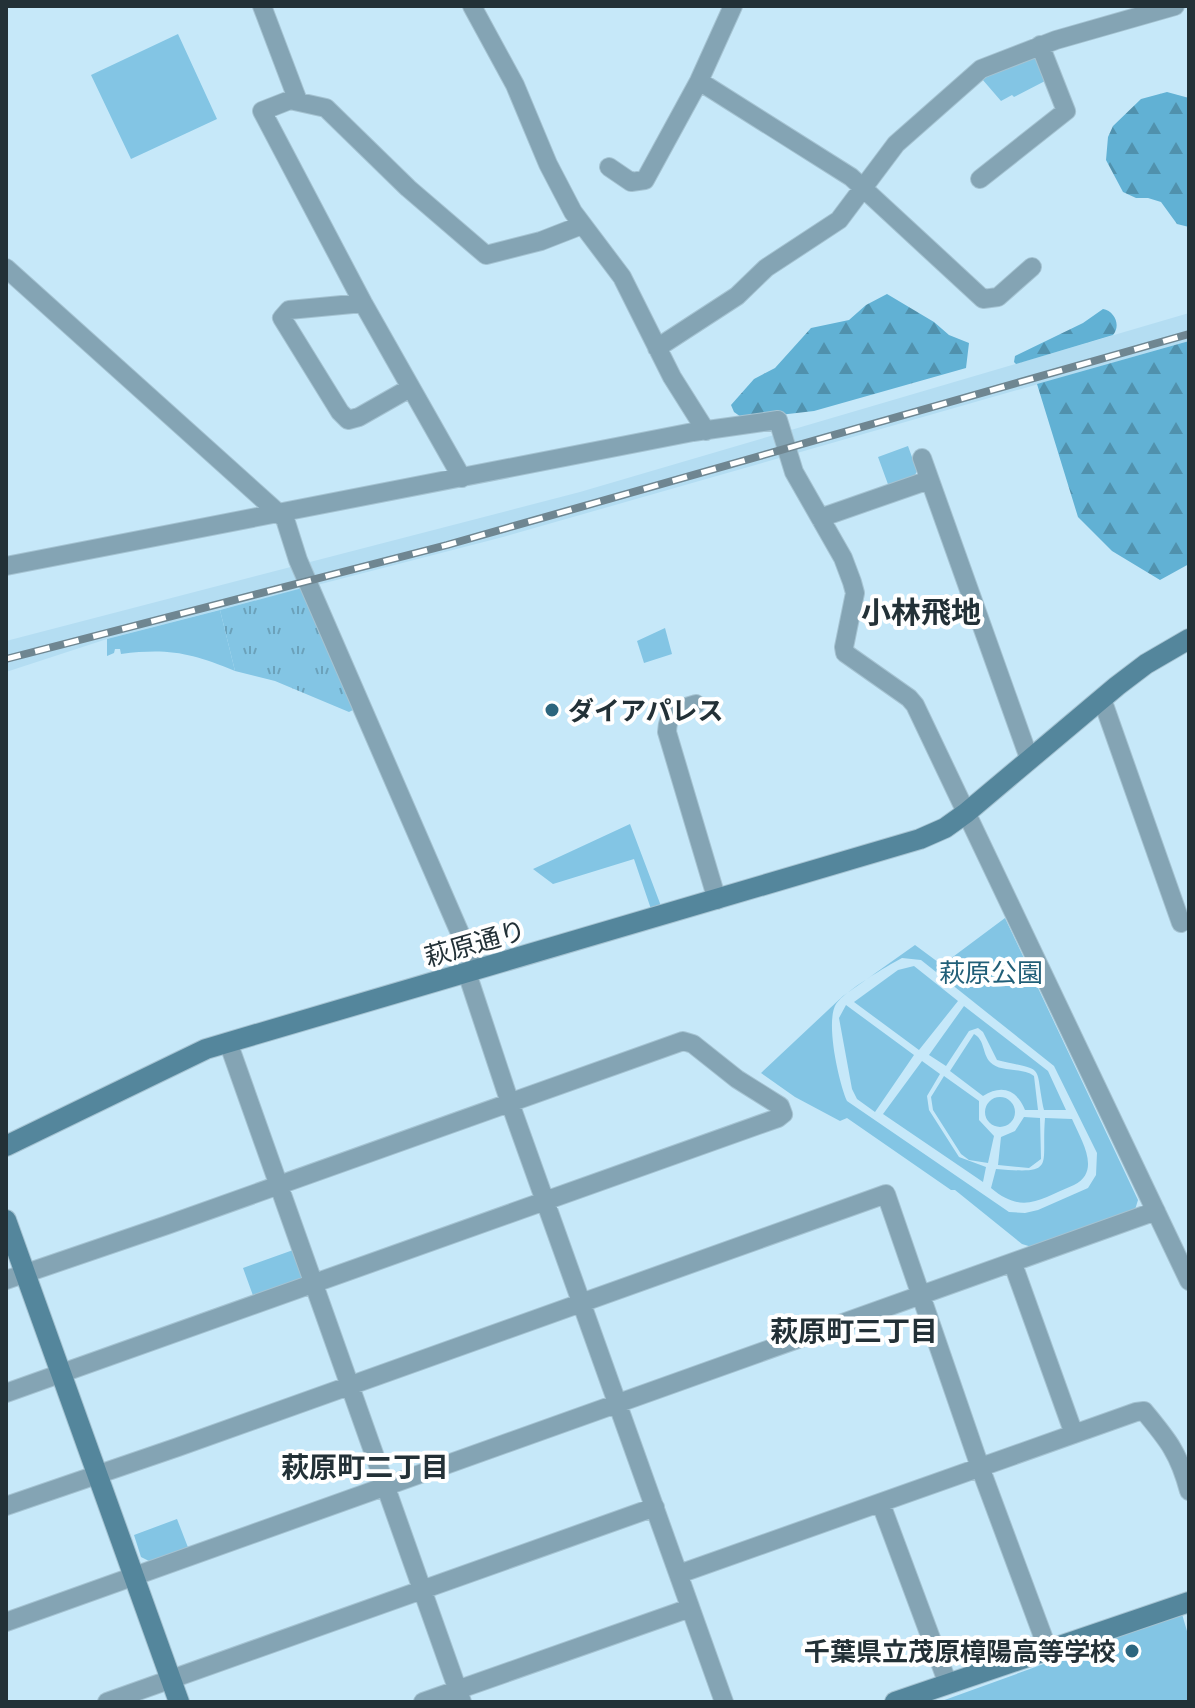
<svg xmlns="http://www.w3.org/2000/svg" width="1195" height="1708" font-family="'Archivo Narrow','Noto Sans JP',sans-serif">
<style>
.built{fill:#b4ddf2}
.grass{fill:url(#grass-tufts)}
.forest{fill:url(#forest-firs)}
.park{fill:#83c5e4;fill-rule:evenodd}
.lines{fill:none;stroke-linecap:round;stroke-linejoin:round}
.street-casing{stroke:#a5c3d2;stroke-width:20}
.secondary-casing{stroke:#a5c3d2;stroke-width:22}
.street{stroke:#84a4b4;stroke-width:18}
.secondary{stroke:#54869c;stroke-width:20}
.rail-casing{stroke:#6f8691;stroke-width:8}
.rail{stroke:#fff;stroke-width:5;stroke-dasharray:15;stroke-linecap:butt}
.poi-dot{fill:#2b657e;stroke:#fff;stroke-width:3}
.labels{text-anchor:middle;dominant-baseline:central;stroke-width:8;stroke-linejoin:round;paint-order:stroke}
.poi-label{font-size:26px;font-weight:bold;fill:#233137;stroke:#fff;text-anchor:start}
.street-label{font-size:26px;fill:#233137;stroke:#fff}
.park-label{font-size:26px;fill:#215f78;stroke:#fff}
.neighbourhood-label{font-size:28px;font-weight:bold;fill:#233137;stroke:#fff}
.quarter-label{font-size:30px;font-weight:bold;fill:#233137;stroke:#fff}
</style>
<defs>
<pattern id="grass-tufts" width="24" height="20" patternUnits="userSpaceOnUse" patternTransform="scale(2)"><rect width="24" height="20" fill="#83c5e4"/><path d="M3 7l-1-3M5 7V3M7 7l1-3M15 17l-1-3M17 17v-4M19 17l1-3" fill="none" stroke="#6ba1ba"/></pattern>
<pattern id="forest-firs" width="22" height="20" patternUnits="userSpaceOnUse" patternTransform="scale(2)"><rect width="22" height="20" fill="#61b1d4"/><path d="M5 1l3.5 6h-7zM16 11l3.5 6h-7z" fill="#5091ad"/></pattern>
</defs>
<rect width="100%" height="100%" fill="#c6e8f9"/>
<path class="built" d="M1189,313V341L503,537L107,639L6,672V641L580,492Z"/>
<path class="grass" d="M306,587L353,710L349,712L275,681L235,671L220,610Z"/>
<path class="forest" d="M1167,92L1189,98V227L1177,224L1161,202L1148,198H1136L1123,192L1106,160L1108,137L1113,126L1141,99Z
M887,294L934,322L949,335L969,343L966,368L814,411L744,419L734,412L731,405L754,379L775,368L811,328L849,320L866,305Z
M1103,309C1115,311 1121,326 1113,335L1016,364L1014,362L1015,356L1083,323Z
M1189,341V564L1160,580L1112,551L1078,517L1037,384Z"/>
<path class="park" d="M178,34L217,119L131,159L91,75Z
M1035,56L1045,81L1014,97L1012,95L1001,101L982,79Z
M908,446L917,471L914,477L889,487L878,457Z
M220,610L235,671C191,653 169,648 121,654L120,649H115L114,653L107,656V639Z
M665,628L672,654L644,663L637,641Z
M630,824L661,906L651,909L634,859L553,884L533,869Z
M1005,918L1138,1200L1134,1213L1035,1248L1022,1244L955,1190H951L847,1118L840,1121L795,1097L761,1073L843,996L915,945L942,965ZM902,958L921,960L1054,1066L1097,1153L1096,1175L1088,1188L1038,1210L1025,1213L1009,1212L847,1101C839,1083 825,1022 836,1004C845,991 887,966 902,958Z
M914,966L958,1001L919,1050L854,1002L898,970Z
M846,1005L914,1055L875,1112L857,1099L852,1089L839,1018Z
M964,1006L1048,1071L1066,1110H1044C1034,1062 1047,1072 997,1060L983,1032L978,1028L969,1031L946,1066L929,1055Z
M974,1034C985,1040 982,1053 990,1062C1000,1073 1022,1067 1034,1076L1038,1110H1025C1017,1090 1002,1084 983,1096L950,1071Z
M922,1061L940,1074L927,1096L929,1110L959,1157L986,1167L983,1182L883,1114Z
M944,1076L979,1101V1120L994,1136L988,1163L969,1160L961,1154L933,1110L931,1097Z
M985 1112a15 15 0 1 1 30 0a15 15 0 1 1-30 0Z
M1024,1117L1040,1118L1041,1159L1029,1168L998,1165L1001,1137L1015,1131Z
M1045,1118L1072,1119C1081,1140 1102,1171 1074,1185C1040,1199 1023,1215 991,1188L996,1169C1057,1174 1041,1168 1045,1118Z
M296,1249L306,1276L255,1301L243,1268Z
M177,1519L189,1550L153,1563L141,1557L134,1535Z
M1182,1614L1189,1638V1702H939Z"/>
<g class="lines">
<g class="street-casing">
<path id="street" d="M262,6L298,101
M472,6L515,85L548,164L573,212L622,277L672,377L706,431
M699,81L851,177L983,299L998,297L1032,267
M609,167L631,182L645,180L699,81L733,6
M980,179L1066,111L1040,45
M6,268L285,519L298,560L476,970
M363,303L289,310L282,318L340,412L348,420L359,417L410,388
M657,348L737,296L766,268L839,220L896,144L981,69L1056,40L1175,6
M922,458L1029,758
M462,478L363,303L262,111L290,100L326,108L408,188L486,255L541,241L582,225
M820,518L929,480
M6,566L693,432L778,420L794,472L843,558L852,582L855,593L844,647L845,653L909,698L915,705L1189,1281
M1102,699L1181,923
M696,704C677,710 668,710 667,732L717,900
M467,973L510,1103L724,1702
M228,1042L462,1702
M1013,1264L1074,1434
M6,1280L167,1225L683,1041L693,1044L737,1079L780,1106L783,1114L778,1118L6,1393
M881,1504L948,1684
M6,1506L178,1447L886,1194L980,1467L1048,1650
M679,1574L1136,1412L1144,1411C1168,1440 1179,1453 1189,1491
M6,1622L1156,1211
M107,1702L655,1507
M423,1702L690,1608"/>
</g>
<g class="secondary-casing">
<path id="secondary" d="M6,1146L206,1049L920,839L945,828L966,813L1117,686L1146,664L1189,639
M6,1220L179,1702
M895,1702L1189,1602"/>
</g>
<use href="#street" class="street"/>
<use href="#secondary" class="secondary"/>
<g class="rail-casing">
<path id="rail" d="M6,659L447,545L1189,334"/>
</g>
<use href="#rail" class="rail"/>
</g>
<g class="poi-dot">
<circle cx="552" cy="710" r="8"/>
<circle cx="1132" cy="1651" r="8"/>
</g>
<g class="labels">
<g class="poi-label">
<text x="568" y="710">ダイアパレス</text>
<text x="1116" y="1651" text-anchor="end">千葉県立茂原樟陽高等学校</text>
</g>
<g class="street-label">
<text transform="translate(475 943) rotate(-16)">萩原通り</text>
</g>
<g class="park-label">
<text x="991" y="972">萩原公園</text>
</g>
<g class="neighbourhood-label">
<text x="854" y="1331">萩原町三丁目</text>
<text x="365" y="1467">萩原町二丁目</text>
</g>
<g class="quarter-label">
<text x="921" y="612">小林飛地</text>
</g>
</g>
<rect width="1195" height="1708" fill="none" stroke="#233137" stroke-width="16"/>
</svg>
